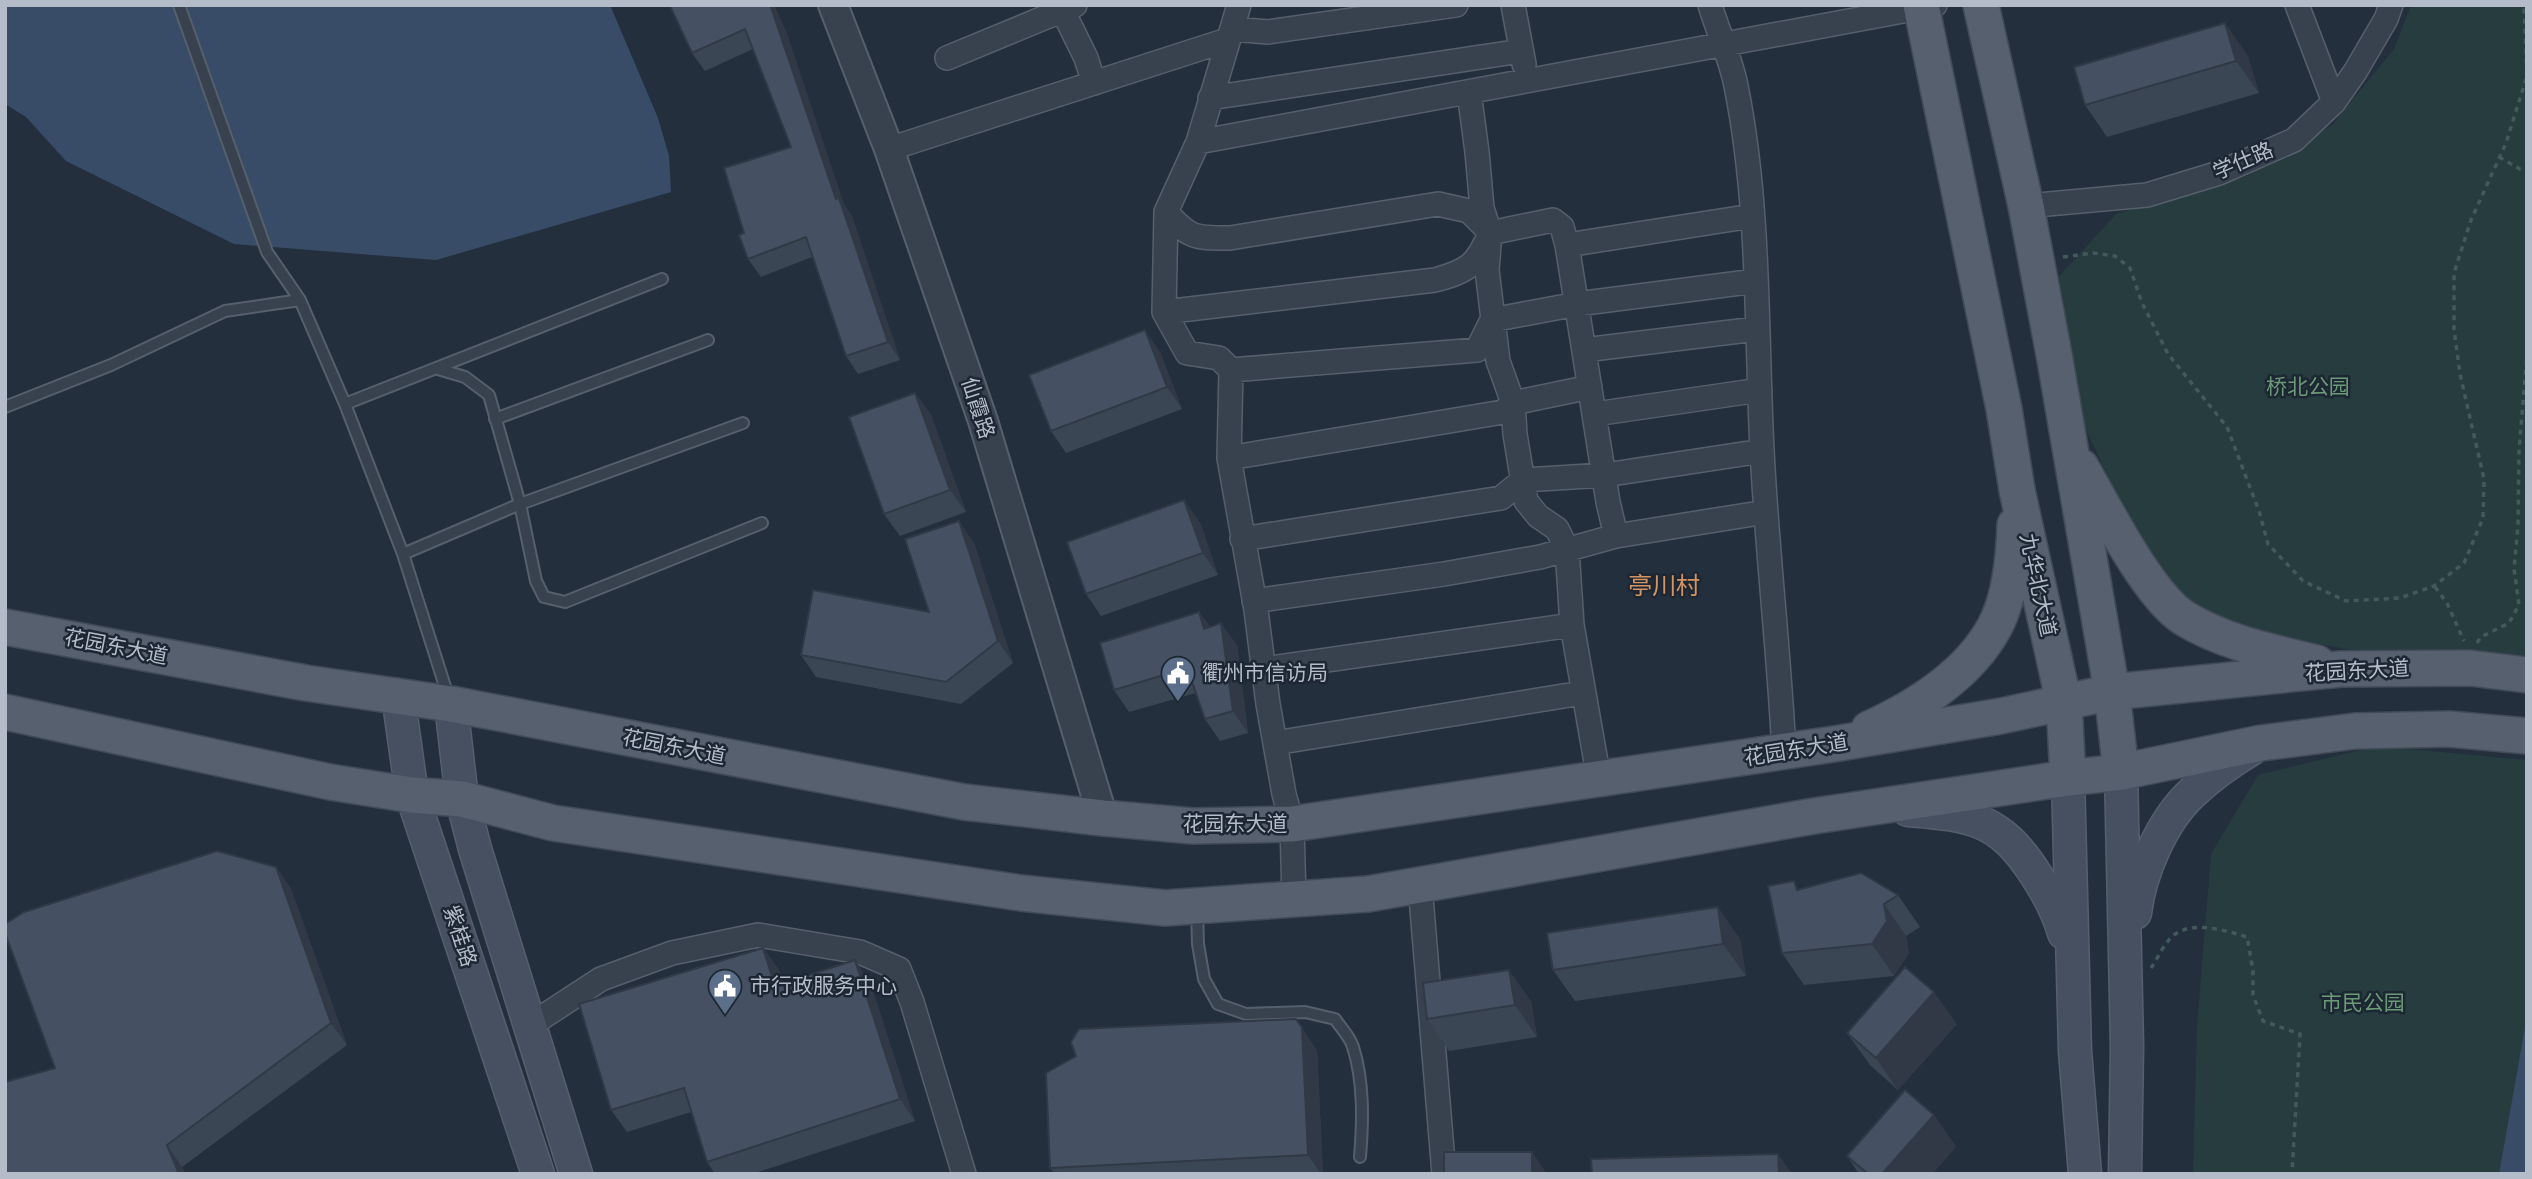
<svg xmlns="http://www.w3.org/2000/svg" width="2532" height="1179" font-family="'DejaVu Sans','Noto Sans SC',sans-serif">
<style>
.green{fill:#263c3f}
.water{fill:#394c67}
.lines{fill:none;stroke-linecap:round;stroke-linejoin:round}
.service-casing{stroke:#565f6c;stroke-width:14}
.minor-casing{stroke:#565f6c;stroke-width:26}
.tertiary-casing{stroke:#565f6c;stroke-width:32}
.secondary-casing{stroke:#565f6c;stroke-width:35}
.primary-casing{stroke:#414a57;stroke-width:38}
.path{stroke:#44595c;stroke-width:3.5;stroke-dasharray:5 5;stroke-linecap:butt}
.service{stroke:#38414e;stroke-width:10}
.minor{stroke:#38414e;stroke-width:23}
.tertiary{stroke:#38414e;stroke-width:28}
.secondary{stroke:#465061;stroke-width:32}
.primary{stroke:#56606e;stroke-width:35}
.wall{fill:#3b4654}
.shaded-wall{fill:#303945}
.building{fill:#455162;stroke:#303945;stroke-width:2}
.labels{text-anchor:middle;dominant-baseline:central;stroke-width:5;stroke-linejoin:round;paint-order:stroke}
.street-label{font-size:21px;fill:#b4bcc9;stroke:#1d2633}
.park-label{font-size:21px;fill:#6b9a76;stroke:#1d2633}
.poi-label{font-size:21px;fill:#b4bcc9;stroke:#1d2633;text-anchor:start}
.quarter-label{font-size:24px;fill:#d59563;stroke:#1d2633}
</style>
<rect width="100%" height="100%" fill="#242f3e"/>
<path class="green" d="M2411,5H2527V667L2350,650L2251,630L2184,601L2143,552L2083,423L2055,281L2116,214L2244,177L2332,125L2394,49Z
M2377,746L2527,760V1083L2509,1174H2193L2197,1026L2211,854L2258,775Z"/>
<path class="water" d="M5,5H610L658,118L669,156L671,192L436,260L234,244L66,161L26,117L5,104Z
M2527,1016V1174H2499Z"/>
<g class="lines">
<g class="service-casing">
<path id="service" d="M179,5L267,252L300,300L345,404L403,554L449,699
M438,369L465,377L489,395L520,504L536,581L544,597L565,602L762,523
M345,404L662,279
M5,407L111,365L225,311L300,300
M495,419L708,340
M403,554L520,504L743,423
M1197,909L1198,944L1204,979L1218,1004L1246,1014L1305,1012L1335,1019C1341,1028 1350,1037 1353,1047C1364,1082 1363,1121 1360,1157"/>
</g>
<g class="minor-casing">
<path id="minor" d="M1060,5L1086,58L1094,83
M1239,5L1198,142L1166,212L1164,312L1187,353L1219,358L1231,370L1229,458L1256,610L1268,704L1284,794L1292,824L1294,900
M1513,5L1524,64
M1710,5C1718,32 1731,59 1736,86C1760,205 1756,329 1762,450C1767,551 1779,651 1784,752
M2297,5L2334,102
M1232,29L1268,32L1456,5
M947,58L1075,5
M1469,92L1477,152L1482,208L1490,233L1487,270L1498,361L1513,403L1515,434L1526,501L1538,516L1557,529L1567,549L1572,625L1599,779
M1210,98L1521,51
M1198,142L1935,5
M889,149L1227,40
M2026,206L2147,195L2219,173L2294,140L2334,102L2355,72L2386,19L2391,5
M1166,212C1190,239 1195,238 1230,238L1438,204L1469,211L1488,230
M1567,245L1752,216
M1164,312L1435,280C1468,271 1477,265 1490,233L1553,220L1562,227L1567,245L1608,502L1616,536
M1584,350L1756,329
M1231,370L1477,350L1492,320L1577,304L1756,281
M1595,414L1760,390
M1229,458L1503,412L1513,403L1590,387
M1242,539L1501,498L1523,480L1605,475L1762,451
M1254,601L1444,574L1540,557L1616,536L1766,512
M1264,669L1572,625
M1275,743L1582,693
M1420,885L1444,1174
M529,1026L601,979L672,953L758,935L860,952L899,969L912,1002L964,1174"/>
</g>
<g class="tertiary-casing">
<path id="tertiary" d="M833,5L889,149L983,421L1103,818"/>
</g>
<g class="secondary-casing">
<path id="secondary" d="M398,695L412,795L538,1174
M451,704L462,799L475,849L576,1174
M2121,772L2127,1046L2125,1174
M2068,778L2075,1051L2085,1174
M1908,810C1971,815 2000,818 2036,875C2048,893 2058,912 2064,933
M2135,913C2140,872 2162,821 2192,793C2211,775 2231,761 2253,748"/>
</g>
<g class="primary-casing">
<path id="primary" d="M1921,5L2004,409L2017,490L2064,703L2068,778
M1981,5L2026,206L2055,360L2112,692L2121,772
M2081,467C2105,508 2147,594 2184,618C2225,643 2272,652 2317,663
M5,627L306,683L451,704L964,802L1103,818L1193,826L1292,824L1834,744L2001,716L2112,692L2341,669L2470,668L2527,675
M5,712L330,782L412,795L462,799L553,823L1021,893L1165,908L1368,894L1814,816L2068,778L2121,772L2261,743L2355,731L2449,729L2527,736
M1869,729C1919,706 1974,671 1998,620C2011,591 2014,555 2015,525"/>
</g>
<path class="path" d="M2499,157L2520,169H2527
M2063,257L2093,253L2115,256L2130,268L2142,303L2168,354L2227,427L2259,511L2268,544L2303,581L2346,601L2400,598L2434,586L2464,563L2483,518L2484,479L2460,374L2454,329V273L2471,220L2506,143L2527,76L2524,5
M2435,587L2447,603L2464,641
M2477,643L2481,637L2509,623L2519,605L2514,569L2518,525L2519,450L2527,356
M2151,968C2158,958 2166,939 2177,933C2196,921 2227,931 2247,937L2253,970V995L2263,1021L2300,1034L2292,1174"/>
<use href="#service" class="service"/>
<use href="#minor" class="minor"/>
<use href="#tertiary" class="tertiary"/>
<use href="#secondary" class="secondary"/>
<use href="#primary" class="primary"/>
</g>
<path class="wall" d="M671,5H774L787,34L844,205L852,216L900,360L858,374L846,356L812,257L761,277L748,259L744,233L791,147L753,49L705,71L692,53Z
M2247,54L2259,93L2107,137L2085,105Z
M1160,352L1182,409L1066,453L1051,431Z
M915,393L931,415L966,512L900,536L884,514Z
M1200,522L1218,575L1101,616L1086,594Z
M974,543L1013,663L961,704L816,677L801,655L929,612Z
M1199,612L1210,627L1237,645L1248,733L1220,741L1205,719L1196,693L1129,712L1114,690Z
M276,867L291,889L347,1045L182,1167L185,1174H5L55,1068Z
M1800,889L1898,895L1920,927L1906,936L1909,953L1894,976L1804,985L1782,953Z
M1740,939L1746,976L1575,1001L1553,970Z
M763,948L779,970L783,984L870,982L915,1121L752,1174H715L707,1162L691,1112L627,1132L611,1110Z
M1531,1001L1537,1037L1449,1051L1427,1019Z
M1957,1024L1898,1090L1870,1065L1847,1033Z
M1317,1050L1323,1174H1055L1050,1168L1076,1056Z
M1934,1115L1956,1147L1932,1174H1859L1847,1156Z"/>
<path class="shaded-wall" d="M770,5H774L787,34L844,205L852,216L900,360L888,342L836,199Z
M2225,23L2247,54L2259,93L2236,61Z
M1145,330L1160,352L1182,409L1167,387Z
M915,393L931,415L966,512L950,490Z
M1184,500L1200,522L1218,575L1203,553Z
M959,521L974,543L1013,663L998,641Z
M1199,612L1214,634L1204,629Z
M1221,623L1237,645L1248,733L1233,711Z
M276,867L291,889L347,1045L331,1023Z
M1884,904L1906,936L1909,953L1894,976L1872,944Z
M1718,907L1740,939L1746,976L1723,944Z
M763,948L779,970L791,1008L775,986Z
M855,960L870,982L915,1121L900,1099Z
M1509,970L1531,1001L1537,1037L1515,1005Z
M1934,992L1957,1024L1898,1090L1876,1058Z
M1296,1019L1317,1050L1323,1174H1321L1308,1155Z
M1934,1115L1956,1147L1932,1174H1882Z
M167,1145L182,1167L185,1174H179Z
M1532,1152L1547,1174H1532Z
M1778,1154L1792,1174H1779Z"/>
<path class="building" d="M770,5L774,16L836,199L839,198L888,342L846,356L806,237L748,259L739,235L744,233L724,168L791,147L745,29L692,53L670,6Z
M2225,23L2236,61L2085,105L2074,67Z
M1145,330L1167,387L1051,431L1029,375Z
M915,393L950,490L884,514L849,417Z
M1184,500L1203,553L1086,594L1067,542Z
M959,521L998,641L946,682L801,655L813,590L929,612L905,539Z
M1199,612L1204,629L1221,623L1233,711L1205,719L1187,668L1114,690L1100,643Z
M217,851L276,867L331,1023L167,1145L179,1174H5V1082L55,1068L5,933V924L24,912Z
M1861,873L1898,895L1884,904L1887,921L1872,944L1782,953L1768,886L1794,881L1797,890Z
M1718,907L1723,944L1553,970L1547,933Z
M763,948L775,986L855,960L900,1099L707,1162L684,1088L611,1110L579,1004Z
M1905,967L1934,992L1876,1058L1847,1033Z
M1509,970L1515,1005L1427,1019L1423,983Z
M1296,1019L1302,1028L1308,1155L1050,1168L1046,1073L1076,1056L1071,1042L1079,1029Z
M1905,1090L1934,1115L1882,1174H1868L1847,1156Z
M1444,1152H1532V1174H1444Z
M1778,1154L1779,1174H1592L1591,1159Z"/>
<defs>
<g id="civic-pin" transform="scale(1.75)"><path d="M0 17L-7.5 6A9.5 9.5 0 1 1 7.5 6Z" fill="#5c6f8a" stroke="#1d2633"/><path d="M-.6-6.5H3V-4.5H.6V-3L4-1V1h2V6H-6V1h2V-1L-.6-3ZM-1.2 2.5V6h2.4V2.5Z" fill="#fff"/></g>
</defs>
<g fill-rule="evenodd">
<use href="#civic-pin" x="1178" y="673"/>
<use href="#civic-pin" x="725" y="986"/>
</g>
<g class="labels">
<g class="street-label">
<text transform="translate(2243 161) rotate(-23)">学仕路</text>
<text transform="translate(978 408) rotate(72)">仙霞路</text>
<text transform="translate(2038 585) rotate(78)">九华北大道</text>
<text transform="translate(116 647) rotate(11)">花园东大道</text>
<text transform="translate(2357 671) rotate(-3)">花园东大道</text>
<text transform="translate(674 747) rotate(11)">花园东大道</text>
<text transform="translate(1796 750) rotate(-9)">花园东大道</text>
<text x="1235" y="824">花园东大道</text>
<text transform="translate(460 936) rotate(72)">紫桂路</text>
</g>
<g class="park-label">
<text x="2308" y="387">桥北公园</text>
<text x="2363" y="1003">市民公园</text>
</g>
<g class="poi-label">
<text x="1202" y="673">衢州市信访局</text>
<text x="750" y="986">市行政服务中心</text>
</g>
<g class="quarter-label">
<text x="1664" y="586">亭川村</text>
</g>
</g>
<rect width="2532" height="1179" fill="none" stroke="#b4bcc9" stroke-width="14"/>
</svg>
